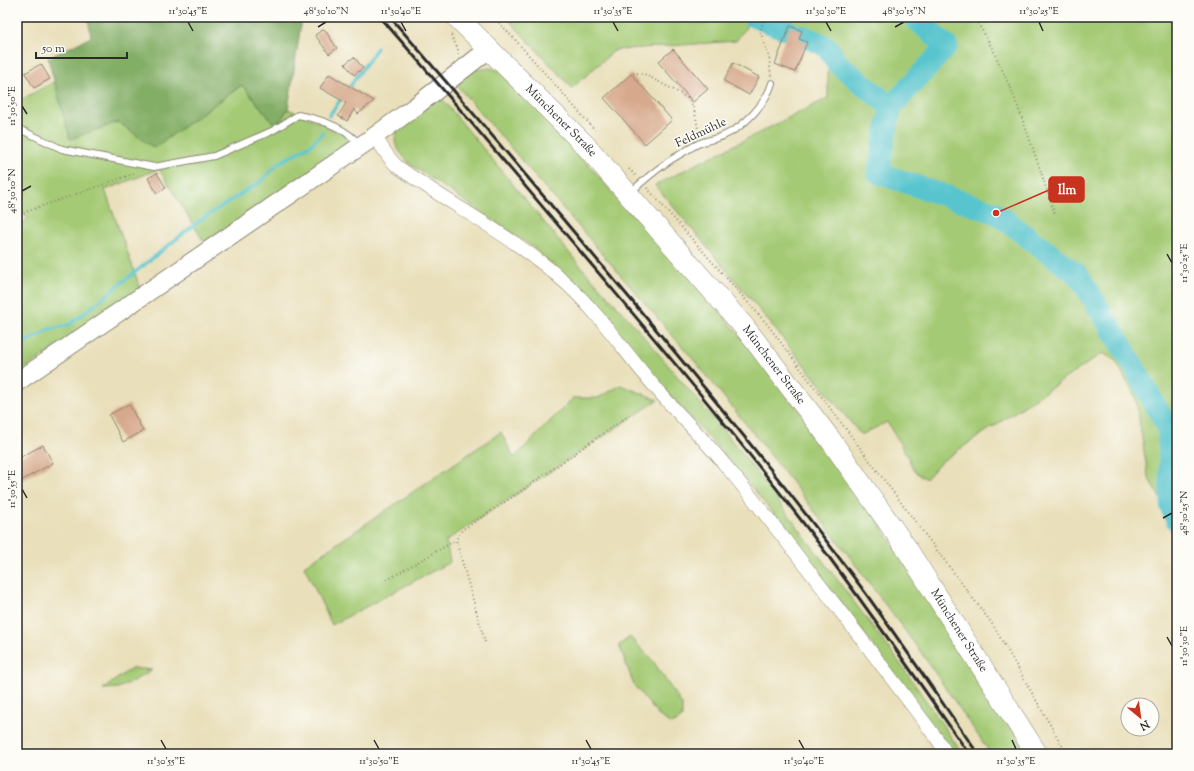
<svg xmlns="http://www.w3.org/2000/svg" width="1194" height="771" font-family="'Sorts Mill Goudy',serif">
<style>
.green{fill:#a4ca74;stroke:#687a50}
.forest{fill:#83ae66;stroke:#576c48}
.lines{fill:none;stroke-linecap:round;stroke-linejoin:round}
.stream{stroke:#58c5ce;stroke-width:3.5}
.river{stroke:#58c5ce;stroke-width:22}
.building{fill:#d7a98c}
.lane-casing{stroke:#8a8572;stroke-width:8}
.street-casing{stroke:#8a8572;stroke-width:14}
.secondary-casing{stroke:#8a8572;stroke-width:20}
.primary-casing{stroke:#8a8572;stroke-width:22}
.path{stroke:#8a8572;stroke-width:2;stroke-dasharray:1 3;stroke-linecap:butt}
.lane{stroke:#fff;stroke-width:6}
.street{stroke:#fff;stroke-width:13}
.secondary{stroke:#fff;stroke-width:18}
.primary{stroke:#fff;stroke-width:21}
.rail{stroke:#2b2b2b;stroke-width:3}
.ticks{fill:none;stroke:#2b2b2b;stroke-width:1.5}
.labels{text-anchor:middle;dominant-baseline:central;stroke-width:3;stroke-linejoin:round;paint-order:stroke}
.street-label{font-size:12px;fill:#2b2b2b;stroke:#fdfcf7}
.leader{fill:none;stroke:#c8321e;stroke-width:1.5}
.callout-dot{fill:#c8321e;stroke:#fdfcf7;stroke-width:1.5}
.callout{fill:#c8321e;stroke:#c8321e;stroke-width:1.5}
.callout-label{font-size:13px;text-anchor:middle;font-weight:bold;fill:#fff}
.neatline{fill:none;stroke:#2b2b2b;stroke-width:1.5}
.ticks-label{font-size:10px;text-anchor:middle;fill:#2b2b2b}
</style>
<rect width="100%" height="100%" fill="#fdfcf7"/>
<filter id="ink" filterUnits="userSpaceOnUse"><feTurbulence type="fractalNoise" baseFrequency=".025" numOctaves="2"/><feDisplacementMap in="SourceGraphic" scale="8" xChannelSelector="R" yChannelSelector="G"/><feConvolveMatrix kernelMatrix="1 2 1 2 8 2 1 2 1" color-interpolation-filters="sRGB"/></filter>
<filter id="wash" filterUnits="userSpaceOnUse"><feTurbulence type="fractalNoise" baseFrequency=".012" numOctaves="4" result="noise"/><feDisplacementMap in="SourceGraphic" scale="16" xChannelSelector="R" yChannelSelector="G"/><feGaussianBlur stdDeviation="0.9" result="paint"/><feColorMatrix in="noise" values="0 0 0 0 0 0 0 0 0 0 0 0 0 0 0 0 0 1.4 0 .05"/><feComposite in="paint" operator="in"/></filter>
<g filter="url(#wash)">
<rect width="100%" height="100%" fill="#e9dfba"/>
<path class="green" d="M506,17H1177V548L1167,510L1148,477L1136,399L1116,361L1103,353L942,461L926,479L914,471L909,459L887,422L861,435L753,302L655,185L828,98V52L752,19L736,41L615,50L572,88Z
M491,68L500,71L562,134L624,206L697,282L836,457L1029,754H991L920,651L840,544L758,439L698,365L454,82L476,70Z
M55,81L70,139L118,122L154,147L242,85L276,126L288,109L343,132L351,144L204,242L159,169L105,190L141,290L17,374V226L28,219L17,203V102Z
M439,95L576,261L634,325L739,449L899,662L963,754H948L873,645L774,514L722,452L666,391L565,275L531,246L410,164C405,158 396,149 395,141C394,125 428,104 439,95Z
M621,385L658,400L446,541L450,562L332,625L304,566L501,432L514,458L573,398H598Z
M630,637L653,661L682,705V718L672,724L659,716L634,685L619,645Z
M132,668L152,670L135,680L118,688L103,689Z"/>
<path class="forest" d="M88,17H302L288,109L276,126L242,85L154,148L118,122L70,139L48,58L91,37Z"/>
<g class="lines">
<path class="stream" d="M348,89L377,48
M329,116L343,96
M17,347L50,329L69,325L199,221L260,182L279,163L311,145L323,132"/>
<path class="river" d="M754,17L788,30
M913,17L947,46L891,107L878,173L996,213L1079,276L1125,351L1168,428L1171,507L1177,521
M801,35L822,44L828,48L837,63L891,107"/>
</g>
<g id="blocks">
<path class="building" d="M790,26L802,31L799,39L807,42L795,72L775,64Z
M324,29L337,48L329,54L315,35Z
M673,49L708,89L693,102L658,62Z
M354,57L363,68L354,75L345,64Z
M733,63L759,77L749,95L724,81Z
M41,64L50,79L34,88L25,73Z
M329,74L374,101L358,114L354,109L347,121L338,116L346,103L320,88Z
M631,74L672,120L645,144L604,98Z
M157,173L166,188L157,193L148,178Z
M129,404L143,431L123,442L109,415Z
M43,445L53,463L17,483V459Z"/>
</g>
</g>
<g filter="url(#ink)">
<use href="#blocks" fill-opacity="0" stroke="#8a8572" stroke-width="1"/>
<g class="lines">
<g class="lane-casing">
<path id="lane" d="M17,128L62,149L154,167L214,156L272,131L298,115C320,119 345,127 360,145
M630,193C645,179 661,165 679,155C686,151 693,146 700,143C708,140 716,139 723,136C744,127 766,104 772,83"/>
</g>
<g class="street-casing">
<path id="street" d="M375,136C382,147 388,159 398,167C454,207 517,238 568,285C603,318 629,358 661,394C682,418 705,440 725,465C750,494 773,525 797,555C844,616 891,677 937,739L947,754"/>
</g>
<g class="secondary-casing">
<path id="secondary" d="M17,382L375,136L416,106L489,49"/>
</g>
<g class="primary-casing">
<g id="primary">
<path id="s1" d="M457,17L586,146L746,329L830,439L905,546L1037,754"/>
</g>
</g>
<path class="path" d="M493,17L510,34L595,130
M765,17L760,31L769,57L771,76
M973,17C989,38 999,63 1010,87C1027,129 1041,172 1055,215
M451,35L458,49V55
M633,74L638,73L644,74L687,97C696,107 696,121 699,134
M629,169L636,176
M647,188L767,324L993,625L1067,754
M17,218L28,211L136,173
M387,580L456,540
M485,642L456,540L462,530L517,494L631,414"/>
<use href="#lane" class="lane"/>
<use href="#street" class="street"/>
<use href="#secondary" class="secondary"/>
<use href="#primary" class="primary"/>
<path class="rail" d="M380,17C455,102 528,190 602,277C678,367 755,458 826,553C875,619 922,686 969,754
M390,17C461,98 530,180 599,262C689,368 778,475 861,587C901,642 939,698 978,754"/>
</g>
</g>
<path class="ticks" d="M188,22L193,31M401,22L406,31M613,22L618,31M826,22L831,31M1039,22L1043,31M318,27L326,22M895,27L904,22M22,106L27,114M22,191L31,186M1167,254L1172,263M22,489L27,498M1163,518L1172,513M1167,637L1172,646M161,740L166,749M374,740L379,749M586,740L591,749M799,740L804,749M1012,740L1016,749"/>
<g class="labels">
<g class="street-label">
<text stroke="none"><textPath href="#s1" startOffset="147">Münchener Straße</textPath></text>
<text transform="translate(701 133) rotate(-25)">Feldmühle</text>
<text stroke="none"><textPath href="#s1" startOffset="471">Münchener Straße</textPath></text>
<text stroke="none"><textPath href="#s1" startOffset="795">Münchener Straße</textPath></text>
</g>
</g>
<path class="leader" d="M996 213L1049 190"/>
<circle class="callout-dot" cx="996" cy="213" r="4"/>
<rect class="callout" x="1049" y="177" width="35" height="25" rx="4"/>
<g class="callout-label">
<text x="1067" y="194">Ilm</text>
</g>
<rect width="1194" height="771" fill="none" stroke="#fdfcf7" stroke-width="44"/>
<g transform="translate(1140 717) rotate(151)"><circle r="19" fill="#fdfcf7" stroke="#a9a8a5"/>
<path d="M0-3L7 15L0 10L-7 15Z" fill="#c8321e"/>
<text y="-6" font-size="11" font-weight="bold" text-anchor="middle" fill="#2b2b2b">N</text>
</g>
<path d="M36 52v6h91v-6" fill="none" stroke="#2b2b2b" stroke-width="2"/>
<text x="42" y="52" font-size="12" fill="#2b2b2b" stroke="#fdfcf7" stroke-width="3" paint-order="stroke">50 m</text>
<rect x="22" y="22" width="1150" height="727" class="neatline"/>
<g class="ticks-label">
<text x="188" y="14">11°30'45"E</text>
<text x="326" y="14">48°30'10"N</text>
<text x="401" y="14">11°30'40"E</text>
<text x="613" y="14">11°30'35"E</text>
<text x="826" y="14">11°30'30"E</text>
<text x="904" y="14">48°30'15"N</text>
<text x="1039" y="14">11°30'25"E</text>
<text transform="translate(11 106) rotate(-90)" y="4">11°30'50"E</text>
<text transform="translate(11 191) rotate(-90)" y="4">48°30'10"N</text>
<text transform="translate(1183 263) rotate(-90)" y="4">11°30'25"E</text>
<text transform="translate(11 489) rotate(-90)" y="4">11°30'55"E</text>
<text transform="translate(1183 513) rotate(-90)" y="4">48°30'25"N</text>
<text transform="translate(1183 646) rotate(-90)" y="4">11°30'30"E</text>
<text x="166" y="764">11°30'55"E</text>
<text x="379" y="764">11°30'50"E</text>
<text x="591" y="764">11°30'45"E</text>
<text x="804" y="764">11°30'40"E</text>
<text x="1016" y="764">11°30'35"E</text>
</g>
</svg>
